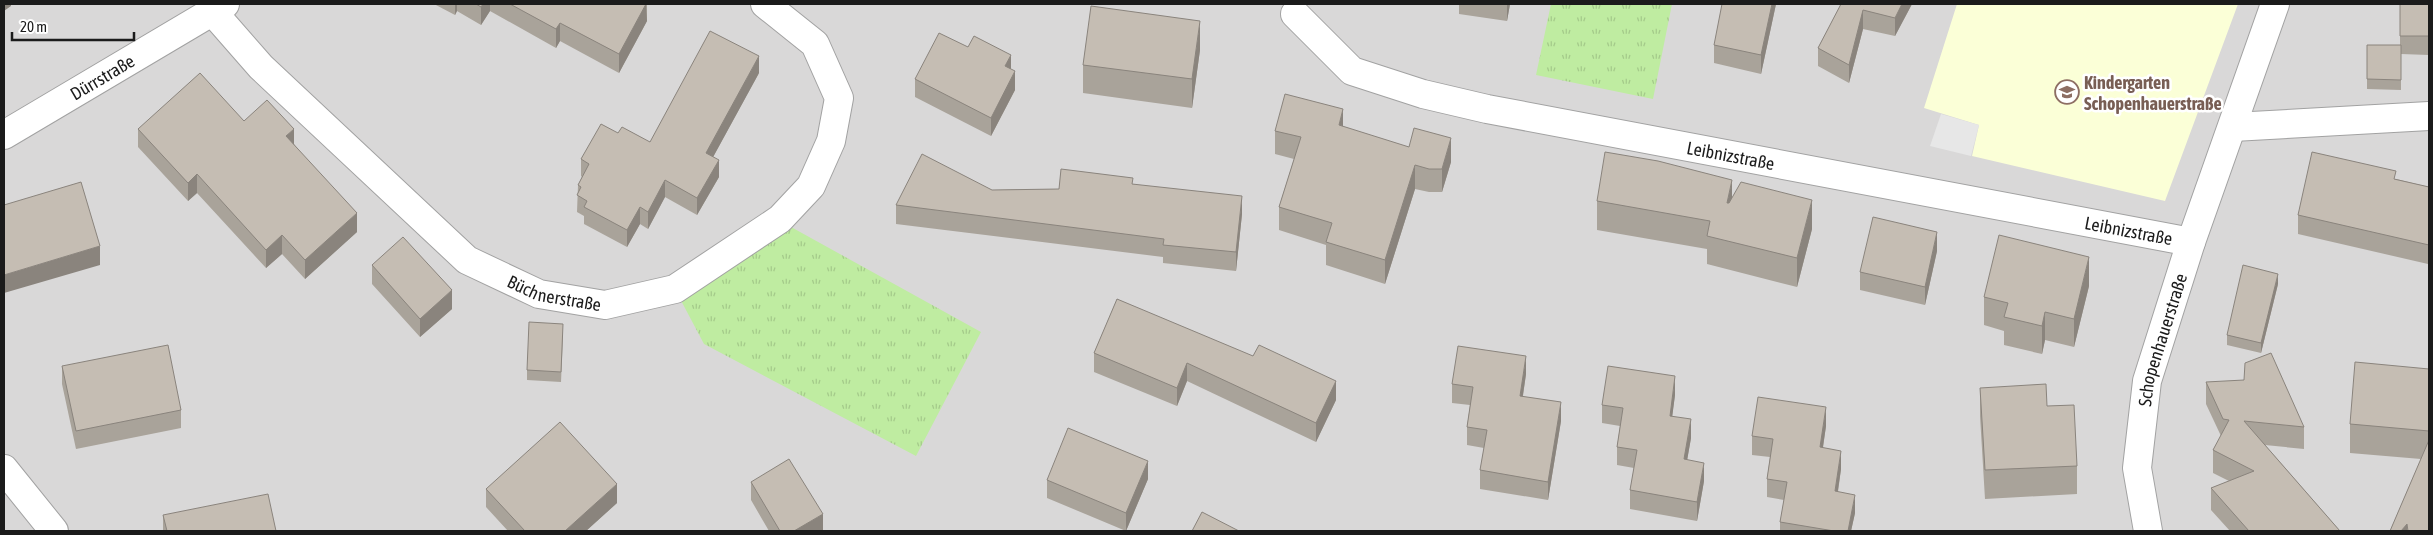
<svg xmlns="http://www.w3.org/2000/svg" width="2433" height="535" font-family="'Asap Condensed',sans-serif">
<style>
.residential{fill:#d9d8d8}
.education{fill:#fbffd7}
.grass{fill:url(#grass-tufts)}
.parking{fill:#e7e7e7}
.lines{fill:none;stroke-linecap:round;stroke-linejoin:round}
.street-casing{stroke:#a2a2a2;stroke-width:30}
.street{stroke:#fff;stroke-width:28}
.wall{fill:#a9a39a}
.shaded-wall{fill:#8a847d}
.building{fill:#c5bdb3;stroke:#8a847d}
.labels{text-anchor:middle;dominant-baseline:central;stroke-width:5;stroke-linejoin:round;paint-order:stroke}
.street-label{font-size:18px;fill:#1b1b1b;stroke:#fff}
.education-label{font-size:18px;font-weight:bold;fill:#785e54;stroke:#fff;text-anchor:start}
</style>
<defs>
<pattern id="grass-tufts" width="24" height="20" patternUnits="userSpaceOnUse" patternTransform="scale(1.25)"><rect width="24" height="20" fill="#bfeca1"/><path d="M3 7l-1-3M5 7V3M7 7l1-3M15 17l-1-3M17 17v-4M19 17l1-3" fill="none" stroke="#a4ca8a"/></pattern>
</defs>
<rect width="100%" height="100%" fill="#eeeae0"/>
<path class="residential" d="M4,4H2429V531H4Z"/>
<path class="education" d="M1957,4H2238L2165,201L1972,156L1979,125L1924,108Z"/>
<path class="grass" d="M1551,4H1672L1653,99L1536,75Z
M782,222L981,332L916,456L704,344L677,293Z"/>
<path class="parking" d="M1941,114L1979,125L1971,156L1930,146Z"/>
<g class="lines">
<g class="street-casing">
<g id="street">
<path id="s1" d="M212,11L261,67L467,260L539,294L605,305L675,289L780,219L811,186L831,141L839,98L815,44L765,4"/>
<path id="s2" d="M1295,14L1352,71L1423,94L1487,109L2191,242"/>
<path d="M2233,127L2429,116"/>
<path id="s3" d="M4,135L225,4"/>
<path d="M4,469L54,531"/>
<path id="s4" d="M2148,531L2137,468L2147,381L2191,242L2275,4"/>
</g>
</g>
<use href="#street" class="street"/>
</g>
<path class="wall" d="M434,4H647V21L619,73L560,41L556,48L490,11L481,25L457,11L455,15Z
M1459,4H1510L1507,21L1459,14Z
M1776,4L1761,74L1714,63V45Z
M1841,4H1912L1895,36L1863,29L1849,83L1818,66V48Z
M2400,4H2429V55L2401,54V90L2367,89V45H2400Z
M968,47L1011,69L1015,90L991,136L915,97V79Z
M1200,50L1192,108L1083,93V65Z
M759,73L713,157L719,177L697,215L665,197L648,229L640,224L627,247L584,224V216L577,212L578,185L582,177L581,176V159L650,142Z
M244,121L294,144L357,232L305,279L282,254L266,268L197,193L188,201L138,147V129Z
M1343,127L1451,162L1442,192H1429L1415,189L1385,284L1326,265V245L1279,230V207L1294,159L1275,154V131Z
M2396,179L2429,187V280H2428V264L2298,234V215Z
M1133,184L1242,214L1236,271L1163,263V257L896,224V205L992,190L1059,189Z
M1732,199L1812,229L1797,287L1707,264V249L1597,230V201Z
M1937,251L1925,305L1860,290V272Z
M372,265L452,309L420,337L372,284Z
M2278,284L2261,353L2227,345V335Z
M2089,286L2074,347L2045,340L2042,354L2004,345V331L1984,325V297Z
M1117,299L1336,400L1316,442L1187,381L1177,406L1094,372V353Z
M563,335L561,382L527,380V370Z
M62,366L181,410V428L76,449L62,384Z
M2429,369V531H2390L2421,459L2350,453V424Z
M1526,374L1523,396L1561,421L1548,500L1480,489V470L1484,448L1467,445V427L1470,405L1452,403V384Z
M2206,382L2304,427V449L2265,445L2340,531H2230L2211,510V488L2229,481L2213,473V450L2221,436L2206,404Z
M1980,388L2047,406L2077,466V494L1985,499L1980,416Z
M1675,395L1672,416L1691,438L1687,460L1704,481L1697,521L1630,509V490L1634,468L1617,465V447L1620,426L1602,423V405Z
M1826,426L1823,448L1841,469L1838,492L1855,513L1851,531H1780V522L1784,500L1767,497V479L1770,457L1752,455V436Z
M1148,479L1126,531L1047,498V480Z
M751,482L823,531H769L751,500Z
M486,489L617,503L586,531H508L486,507Z
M163,515L276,531H163Z"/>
<path class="shaded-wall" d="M4,4H11V6L4,11Z
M455,4H457V11L455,15Z
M483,4H490V11L481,25V7Z
M646,4L647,21L619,73V54Z
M1507,4H1510L1507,21Z
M1772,4H1776L1761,74V55Z
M1902,4H1912L1895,36V18Z
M1863,10V29L1849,83V65Z
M1200,21V50L1192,108V79Z
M560,23V41L556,48V29Z
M1011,55V73L1005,66Z
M759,56V73L706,170V153Z
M1015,71V90L991,136V118Z
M1343,109V133L1339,125Z
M294,129V147L286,136Z
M1451,138V162L1442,192V169Z
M719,160V177L697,215V198Z
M1415,165V189L1385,284V260Z
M197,174V193L188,201V183Z
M665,180V197L648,229V212Z
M1732,180V208L1727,203Z
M1242,196V214L1236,271V252Z
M1812,200V229L1797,287V258Z
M640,207V224L627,247V230Z
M357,213V232L305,279V260Z
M1937,232V251L1925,305V287Z
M282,235V254L266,268V250Z
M100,246V265L4,293V275Z
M2089,257V286L2074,347V319Z
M2278,274V284L2261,353V343Z
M452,290V309L420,337V319Z
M2045,312V340L2042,354V326Z
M1526,356V374L1520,414V396Z
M1187,363V381L1177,406V388Z
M1675,376V395L1670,434V416Z
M1336,381V400L1316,442V423Z
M1561,402V421L1548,500V482Z
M1826,407V426L1820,466V447Z
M1691,419V438L1684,478V459Z
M1841,451V469L1835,510V491Z
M1148,461V479L1126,531V513Z
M1704,463V481L1697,521V502Z
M617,484V503L586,531H565Z
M1855,495V513L1851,531H1848Z
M823,514V531H794Z
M2407,524V531H2401Z"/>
<path class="building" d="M476,4H483L481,7Z
M510,4H646L619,54L560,23L556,29Z
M1722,4H1772L1761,55L1714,45Z
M1841,4H1902L1895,18L1863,10L1849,65L1818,48Z
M2400,4H2429V36H2400Z
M1091,6L1200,21L1192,79L1083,65Z
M710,31L759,56L706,153L719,160L697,198L665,180L648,212L640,207L627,230L584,207L587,201L577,195L581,187L578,185L589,164L581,159L601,124L618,133L622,127L650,142Z
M939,33L968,47L974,36L1011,55L1005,66L1015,71L991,118L915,79Z
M2367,45H2401V80L2367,79Z
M200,73L244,121L267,100L294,129L286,136L357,213L305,260L282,235L266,250L197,174L188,183L138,129Z
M1285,94L1343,109L1339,125L1409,147L1414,128L1451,138L1442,169H1429L1415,165L1385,260L1326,242L1332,223L1279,207L1301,137L1275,131Z
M1605,152L1658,161L1732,180L1727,203H1729L1741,182L1812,200L1797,258L1707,236L1710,221L1597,201Z
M2312,152L2396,171L2394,179L2429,187V245L2298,215Z
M922,154L992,190L1059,189L1061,169L1133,178L1132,184L1242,196L1236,252L1163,245L1164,239L896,205Z
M81,182L100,246L4,275V205Z
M1873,217L1937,232L1925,287L1860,272Z
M1999,235L2089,257L2074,319L2045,312L2042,326L2004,317L2008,303L1984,297Z
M403,237L452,290L420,319L372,265Z
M2243,265L2278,274L2261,343L2227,335Z
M1117,299L1253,356L1259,345L1336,381L1316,423L1187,363L1177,388L1094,353Z
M529,322L563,324L561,372L527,370Z
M168,345L181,410L76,431L62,366Z
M1458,346L1526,356L1520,396L1561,402L1548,482L1480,470L1487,430L1467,427L1473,387L1452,384Z
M2271,353L2304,427L2244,421L2340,531H2249L2211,488L2254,471L2213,450L2229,420L2223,419L2206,382L2244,380L2245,363Z
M2355,362L2429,369V431L2350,424Z
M1608,366L1675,376L1670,416L1691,419L1684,459L1704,463L1697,502L1630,490L1637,450L1617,447L1623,408L1602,405Z
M2046,384L2047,406L2074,405L2077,466L1985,470L1980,388Z
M1758,397L1826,407L1820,447L1841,451L1835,491L1855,495L1848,531H1834L1780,522L1787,482L1767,479L1773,439L1752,436Z
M560,422L617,484L565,531H525L486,489Z
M1068,428L1148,461L1126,513L1047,480Z
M2429,440V531H2408L2407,524L2401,531H2390Z
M789,459L823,514L794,531H780L751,482Z
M268,494L276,531H167L163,515Z
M1202,512L1239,531H1192Z"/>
<defs>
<g id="school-ring" transform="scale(1.25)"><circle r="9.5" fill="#fff" stroke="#8d6e63" stroke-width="1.5"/><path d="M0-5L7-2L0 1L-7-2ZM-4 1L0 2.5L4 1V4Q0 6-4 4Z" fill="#8d6e63"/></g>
</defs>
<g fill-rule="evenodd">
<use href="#school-ring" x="2067" y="92"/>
</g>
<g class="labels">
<g class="street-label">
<text stroke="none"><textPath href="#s3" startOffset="114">Dürrstraße</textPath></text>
<text stroke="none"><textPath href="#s2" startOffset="469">Leibnizstraße</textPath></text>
<text stroke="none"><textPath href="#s2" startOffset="874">Leibnizstraße</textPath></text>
<text stroke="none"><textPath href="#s1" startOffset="451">Büchnerstraße</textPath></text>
<text stroke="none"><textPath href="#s4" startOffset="195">Schopenhauerstraße</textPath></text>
</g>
<g class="education-label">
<text x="2084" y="82">Kindergarten<tspan x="2084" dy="21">Schopenhauerstraße</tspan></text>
</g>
</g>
<rect width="2433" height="535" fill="none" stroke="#1b1b1b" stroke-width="10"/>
<path d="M12 32v8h122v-8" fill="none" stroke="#1b1b1b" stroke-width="2.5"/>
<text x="20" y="32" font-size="15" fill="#1b1b1b" stroke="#ffffff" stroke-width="4" paint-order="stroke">20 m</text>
</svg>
